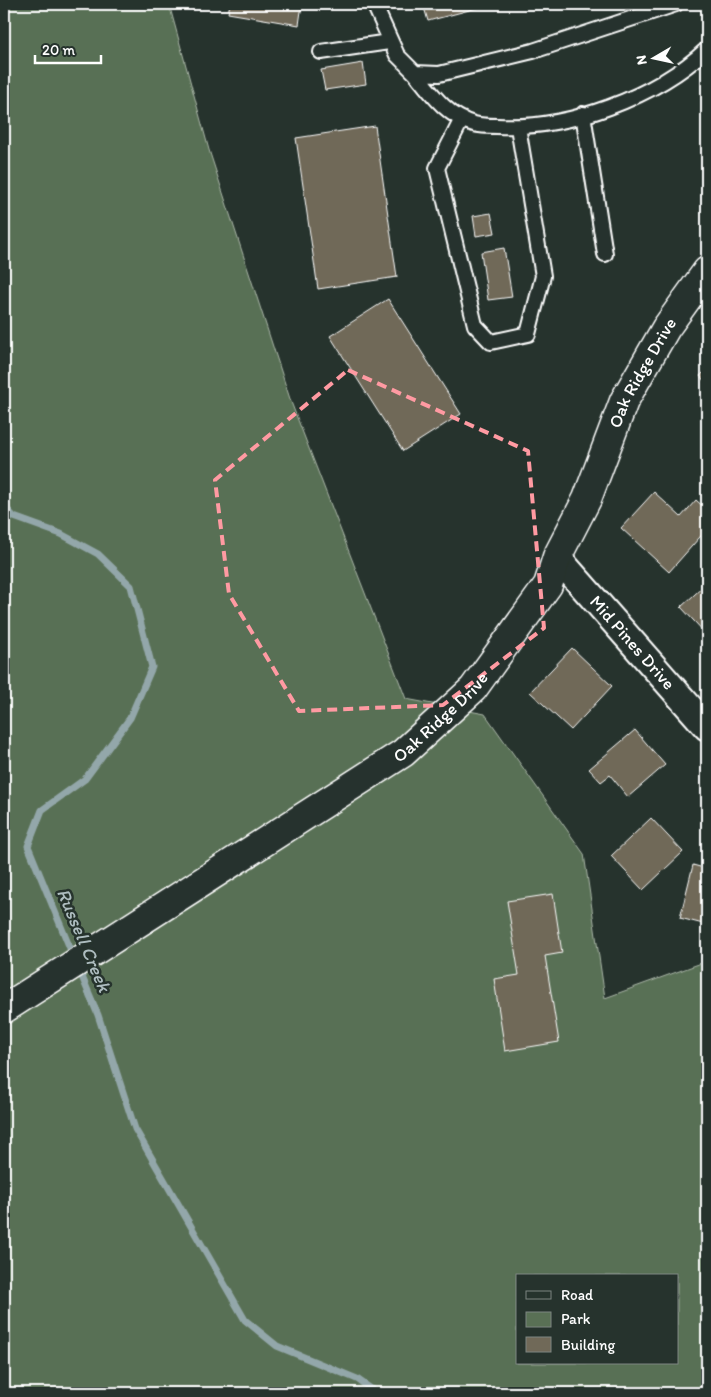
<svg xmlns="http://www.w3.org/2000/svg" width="711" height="1397" font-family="Itim,sans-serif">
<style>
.green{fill:#597055;stroke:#acb8aa;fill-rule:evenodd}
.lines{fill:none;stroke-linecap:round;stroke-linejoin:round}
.stream{stroke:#93a7aa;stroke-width:7}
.building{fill:#706958;stroke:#fff}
.service-casing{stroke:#fff;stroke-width:18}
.minor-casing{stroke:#fff;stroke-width:30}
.tertiary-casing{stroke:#fff;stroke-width:31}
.service{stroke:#26332d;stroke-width:14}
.minor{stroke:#26332d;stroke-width:26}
.tertiary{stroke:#26332d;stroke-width:28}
.marked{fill:none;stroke:#ff9aa2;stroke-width:4;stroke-dasharray:10 6;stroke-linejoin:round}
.labels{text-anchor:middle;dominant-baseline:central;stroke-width:5;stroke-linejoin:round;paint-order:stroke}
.street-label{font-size:18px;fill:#fff;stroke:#26332d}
.water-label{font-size:19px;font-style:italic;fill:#aebdc0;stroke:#26332d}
</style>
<rect width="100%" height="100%" fill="#26332d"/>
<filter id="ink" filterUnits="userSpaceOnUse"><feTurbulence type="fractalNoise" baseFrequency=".02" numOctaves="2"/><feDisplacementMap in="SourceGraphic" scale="10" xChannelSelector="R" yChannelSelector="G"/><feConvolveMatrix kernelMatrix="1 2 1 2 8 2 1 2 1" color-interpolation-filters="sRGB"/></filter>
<g filter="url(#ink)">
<path class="green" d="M4,4H169L209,150L291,402L406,699L485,714L584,854L605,998L707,961V1393H4ZM517,1276H677V1363H517Z"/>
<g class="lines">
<path class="stream" d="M4,506L14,517L61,534L98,554L131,586L152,667L130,718L85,779L42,810L28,846L74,958
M78,967L98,1015L135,1129L245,1320L277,1346L357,1379L377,1393"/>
</g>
<path class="building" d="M230,4H302L299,25L228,13Z
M423,4H492L428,21Z
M363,63L366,84L325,90L321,70Z
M375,126L397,277L318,289L296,138Z
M491,213L495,233L476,236L473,216Z
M504,248L512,297L488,300L481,252Z
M388,299L461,414L403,451L330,336Z
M707,369V384L700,376Z
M654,492L681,517L696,500L707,510V529L669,572L621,528Z
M707,583V635L681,607Z
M572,648L612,686L571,730L530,692Z
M635,730L665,765L628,797L610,775L601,782L589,769Z
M651,818L683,852L643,890L611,856Z
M693,865L707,869V925L680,918Z
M553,894L562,953L545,956L559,1042L505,1051L494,979L519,975L507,901Z"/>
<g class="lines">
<g class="service-casing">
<path id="service" d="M374,4L397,55L415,73L439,74L533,51L676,4
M321,52L389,42
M415,73C431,93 448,117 474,124C481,126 490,126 497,126C568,130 656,97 707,49
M583,114L605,254
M462,119L437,168L475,325L491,342L528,334L543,276L518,127"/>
</g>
<g class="minor-casing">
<g id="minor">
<path id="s1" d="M557,557L707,727"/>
</g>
</g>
<g class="tertiary-casing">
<g id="tertiary">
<path id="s2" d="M4,1009L403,753L473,689L548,585L557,557L587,499L624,401L666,328L707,271"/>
</g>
</g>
<use href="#service" class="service"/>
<use href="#minor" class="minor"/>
<use href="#tertiary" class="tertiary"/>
</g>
</g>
<path class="marked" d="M348,370L528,451L544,628L443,705L299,711L229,594L215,480Z"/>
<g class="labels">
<g class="street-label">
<text stroke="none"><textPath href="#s2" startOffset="930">Oak Ridge Drive</textPath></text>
<text stroke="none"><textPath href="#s1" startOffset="114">Mid Pines Drive</textPath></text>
<text stroke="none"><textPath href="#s2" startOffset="526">Oak Ridge Drive</textPath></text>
</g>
<g class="water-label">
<text transform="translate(84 940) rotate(67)">Russell Creek</text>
</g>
</g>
<rect width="711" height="1397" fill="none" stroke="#26332d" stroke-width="20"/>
<rect x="10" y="10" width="691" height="1377" fill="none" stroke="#fff" stroke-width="2" filter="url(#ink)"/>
<rect x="516" y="1274" width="162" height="90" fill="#26332d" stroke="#7d8581"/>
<rect x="526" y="1291" width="25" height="8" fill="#26332d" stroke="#7d8581"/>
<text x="561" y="1300" font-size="15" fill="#ffffff">Road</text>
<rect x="526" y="1312" width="25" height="15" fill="#597055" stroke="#7d8581"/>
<text x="561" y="1324" font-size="15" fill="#ffffff">Park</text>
<rect x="526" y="1337" width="25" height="15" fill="#706958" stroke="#7d8581"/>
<text x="561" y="1350" font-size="15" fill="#ffffff">Building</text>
<g transform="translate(654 58) rotate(261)" stroke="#26332d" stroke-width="4" paint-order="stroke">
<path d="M0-4L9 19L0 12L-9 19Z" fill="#ffffff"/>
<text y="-8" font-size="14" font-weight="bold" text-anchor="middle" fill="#ffffff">N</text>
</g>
<path d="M35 55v8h66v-8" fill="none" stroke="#ffffff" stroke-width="2.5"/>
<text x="42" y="55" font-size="15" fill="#ffffff" stroke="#26332d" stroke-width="4" paint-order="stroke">20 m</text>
</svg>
